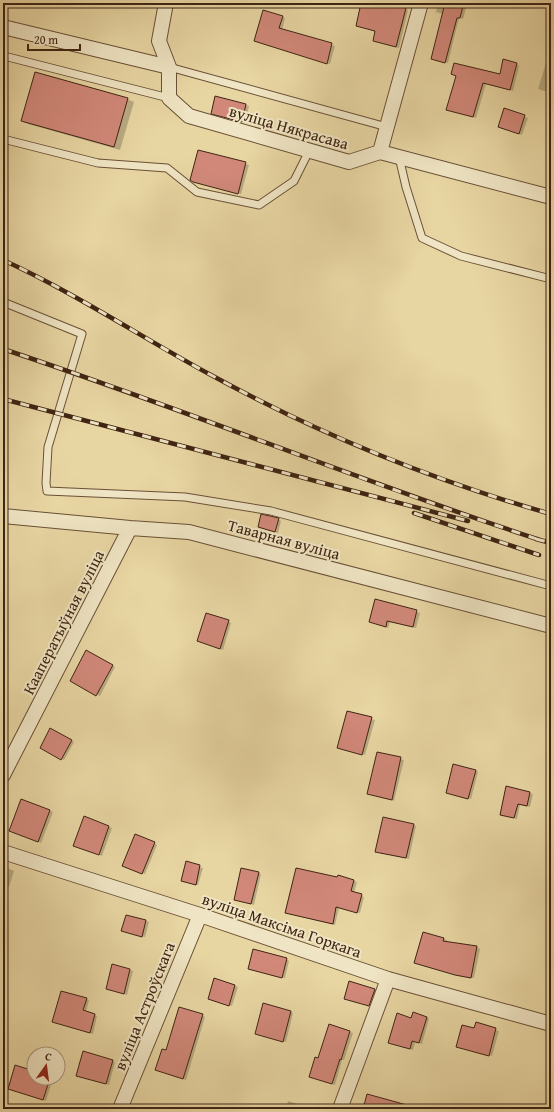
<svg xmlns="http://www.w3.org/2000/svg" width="554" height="1112" font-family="'Gentium Book Plus',serif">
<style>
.shadow{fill:#0003}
.building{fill:#d18879;stroke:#3f2412}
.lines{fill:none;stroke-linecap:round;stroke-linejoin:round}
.lane-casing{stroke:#695036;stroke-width:9}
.street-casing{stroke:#695036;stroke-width:16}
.lane{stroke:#efe4c3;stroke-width:7}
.street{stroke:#efe4c3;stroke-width:14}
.rail-casing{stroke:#3f2412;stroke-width:4.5}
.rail{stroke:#efe4c3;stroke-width:3;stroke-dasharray:9;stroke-linecap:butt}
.labels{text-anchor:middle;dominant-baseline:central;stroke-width:4;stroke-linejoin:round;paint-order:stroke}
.street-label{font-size:16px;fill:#3f2412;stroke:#efe4c3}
</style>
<rect width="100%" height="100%" fill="#e7d5a2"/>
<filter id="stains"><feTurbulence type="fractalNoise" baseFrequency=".005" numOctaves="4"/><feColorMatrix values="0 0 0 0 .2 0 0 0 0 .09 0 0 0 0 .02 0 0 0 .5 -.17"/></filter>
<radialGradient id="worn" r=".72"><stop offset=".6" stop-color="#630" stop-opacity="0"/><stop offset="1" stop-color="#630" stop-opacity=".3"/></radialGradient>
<path class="shadow" d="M107,3H124L123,7Z
M363,3H382L408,10L399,48L377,42L374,41L376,32L357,26Z
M438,3H449L466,8L463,19L459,18L448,63L432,59L443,14L436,12Z
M282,17L285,18L282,30L335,46L330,64L258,42Z
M551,51V93L538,89L546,63L547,64Z
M517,64L519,66L513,91L486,84L476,118L450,111L457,76L500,75Z
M127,99L134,102L120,150L28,124L22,121Z
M246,105L249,106L245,123L215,115Z
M505,110L528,118L522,135L499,127Z
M198,152L249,165L241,194L193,181Z
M278,519L281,521L278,533L259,527Z
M376,600L420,613L416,628L390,622L388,628L370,622Z
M228,621L231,623L223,650L198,641Z
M87,652L115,667L100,696L71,681Z
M348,712L375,720L365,755L341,749Z
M51,730L74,742L64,760L41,748Z
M378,753L404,760L394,801L368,794Z
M475,770L478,772L471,799L450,794Z
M507,787L533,794L530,807L520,805L517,819L504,816Z
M22,800L53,812L41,843L13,832Z
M85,818L112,828L102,856L77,847Z
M413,825L416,826L409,859L379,853Z
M154,843L157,845L145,874L126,867Z
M187,863L203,868L198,885L185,882Z
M3,866L14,871L9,887L3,885Z
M258,873L261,874L254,905L235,899Z
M339,876L357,882L354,893L364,897L360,913L339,908L335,925L289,914L338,879Z
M146,921L149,922L145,937L122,931Z
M424,933L444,939L447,940L446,942L477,947L480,949L474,978L459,976L416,963Z
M286,959L289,961L285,978L249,969Z
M112,965L133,971L127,995L107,989Z
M350,983L378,992L372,1007L345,999Z
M235,986L238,987L232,1006L209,999Z
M86,999L89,1000L86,1012L97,1016L93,1034L54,1022Z
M291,1012L293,1013L286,1042L259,1035Z
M202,1015L205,1017L186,1080L159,1071Z
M427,1017L429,1019L422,1044L415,1042L413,1050L392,1044L412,1019Z
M476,1024L499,1031L492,1056L460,1048L475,1029Z
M350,1032L353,1033L344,1060H342L335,1085L310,1077L319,1060Z
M112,1061L115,1062L109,1085L77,1076Z
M34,1072V1078H53L46,1101L12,1090Z
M288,1101L315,1109H286Z
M143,1106L151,1109H142Z"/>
<path class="building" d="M361,3H386L406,8L396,47L373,41L375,31L356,26Z
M445,3H453L463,6L460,18H457L445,63L431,59Z
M263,10L283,16L279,28L332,43L327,64L254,41Z
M503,59L517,63L510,90L483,83L473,117L446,110L456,76L451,74L454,63L500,74Z
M35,72L128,98L114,147L21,121Z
M215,96L246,104L242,122L211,114Z
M504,108L525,115L519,134L498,127Z
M198,150L246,162L238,194L193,182L190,180Z
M261,514L279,518L275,532L258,527Z
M375,599L417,610L413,627L387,621L386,627L369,622Z
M206,613L229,620L220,649L197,641Z
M86,650L113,665L96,696L70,681Z
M347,711L372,717L362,755L337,748Z
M50,728L72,740L61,760L40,748Z
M377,752L401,757L392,800L367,794Z
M453,764L476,770L468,799L446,793Z
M506,786L530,792L527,806L518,804L514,818L500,815Z
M21,799L50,810L38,842L9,831Z
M84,816L109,826L99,855L73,846Z
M383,817L414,824L406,858L375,852Z
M135,834L155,842L142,874L122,866Z
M186,861L200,865L196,885L181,881Z
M241,868L259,872L251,904L234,900Z
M296,868L337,877L338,875L354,880L351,891L362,894L357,913L336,907L333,924L285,913Z
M126,915L146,920L142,937L121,931Z
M423,932L444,938L443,941L477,946L471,978L455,975L414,963Z
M253,949L287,958L282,978L248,969Z
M112,964L130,969L124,994L106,989Z
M214,978L235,985L229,1006L208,999Z
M349,981L375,989L369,1006L344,999Z
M61,991L87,998L83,1010L95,1014L90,1033L52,1022Z
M263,1003L291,1011L283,1042L255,1034Z
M179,1007L203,1014L183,1079L155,1070L162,1049L166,1050Z
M413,1012L427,1017L419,1043L412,1041L410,1049L388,1043L397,1013L411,1018Z
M476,1022L496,1028L489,1056L456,1047L462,1025L474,1028Z
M329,1024L350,1031L341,1060L340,1059L332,1084L309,1077L315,1057L318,1058Z
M83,1051L113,1060L106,1084L76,1076Z
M15,1065L34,1071V1078H50L43,1100L8,1089Z
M367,1094L407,1105L406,1109H363Z"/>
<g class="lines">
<g class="lane-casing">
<path id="lane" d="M3,57L4,56L169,98
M169,67L387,127
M3,139L98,163L167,168L197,192L259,205L294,181L309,151
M399,157L406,187L422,238L461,256L551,279
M3,302L82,334L48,447L46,483L47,491L185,497L271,511L551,586"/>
</g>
<g class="street-casing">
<path id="street" d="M166,3L159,41L169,67V98L189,116L349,162L380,152L551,197
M3,27L169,67
M380,152L421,3
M3,516L130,528L189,532L551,626
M3,775L130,528
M3,852L200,915L388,979L551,1024
M120,1109L200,915
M340,1109L388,979"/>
</g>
<use href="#lane" class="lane"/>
<use href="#street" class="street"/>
<g class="rail-casing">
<path id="rail" d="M3,260C75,293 141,337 211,375C317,433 435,481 551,514
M3,349C184,409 360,481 540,540
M3,399L468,521
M414,513L539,555
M536,539L551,543"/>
</g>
<use href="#rail" class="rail"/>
</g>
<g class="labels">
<g class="street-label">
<text transform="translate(289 127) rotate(16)">вуліца Някрасава</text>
<text transform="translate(284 539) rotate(15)">Таварная вуліца</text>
<text transform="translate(63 622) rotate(-63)">Кааператыўная вуліца</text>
<text transform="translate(282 925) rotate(19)">вуліца Максіма Горкага</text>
<text transform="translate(144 1006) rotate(-68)">вуліца Астроўскага</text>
</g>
</g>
<rect width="554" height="1112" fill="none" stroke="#e7d5a2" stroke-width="16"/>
<rect x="4" y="4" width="546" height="1104" fill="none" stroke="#3f2412" stroke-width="2"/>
<rect x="8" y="8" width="538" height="1096" fill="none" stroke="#3f2412"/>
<g transform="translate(46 1066) rotate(14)"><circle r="19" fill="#efe4c3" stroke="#a9977c"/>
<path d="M0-3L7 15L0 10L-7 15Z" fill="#8f2418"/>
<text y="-6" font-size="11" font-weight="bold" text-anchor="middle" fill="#3f2412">С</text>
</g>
<path d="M28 44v6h52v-6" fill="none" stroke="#3f2412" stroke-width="2"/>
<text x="34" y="44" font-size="12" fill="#3f2412" stroke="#efe4c3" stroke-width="3" paint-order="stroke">20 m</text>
<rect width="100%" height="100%" filter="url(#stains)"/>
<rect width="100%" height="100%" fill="url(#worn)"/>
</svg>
